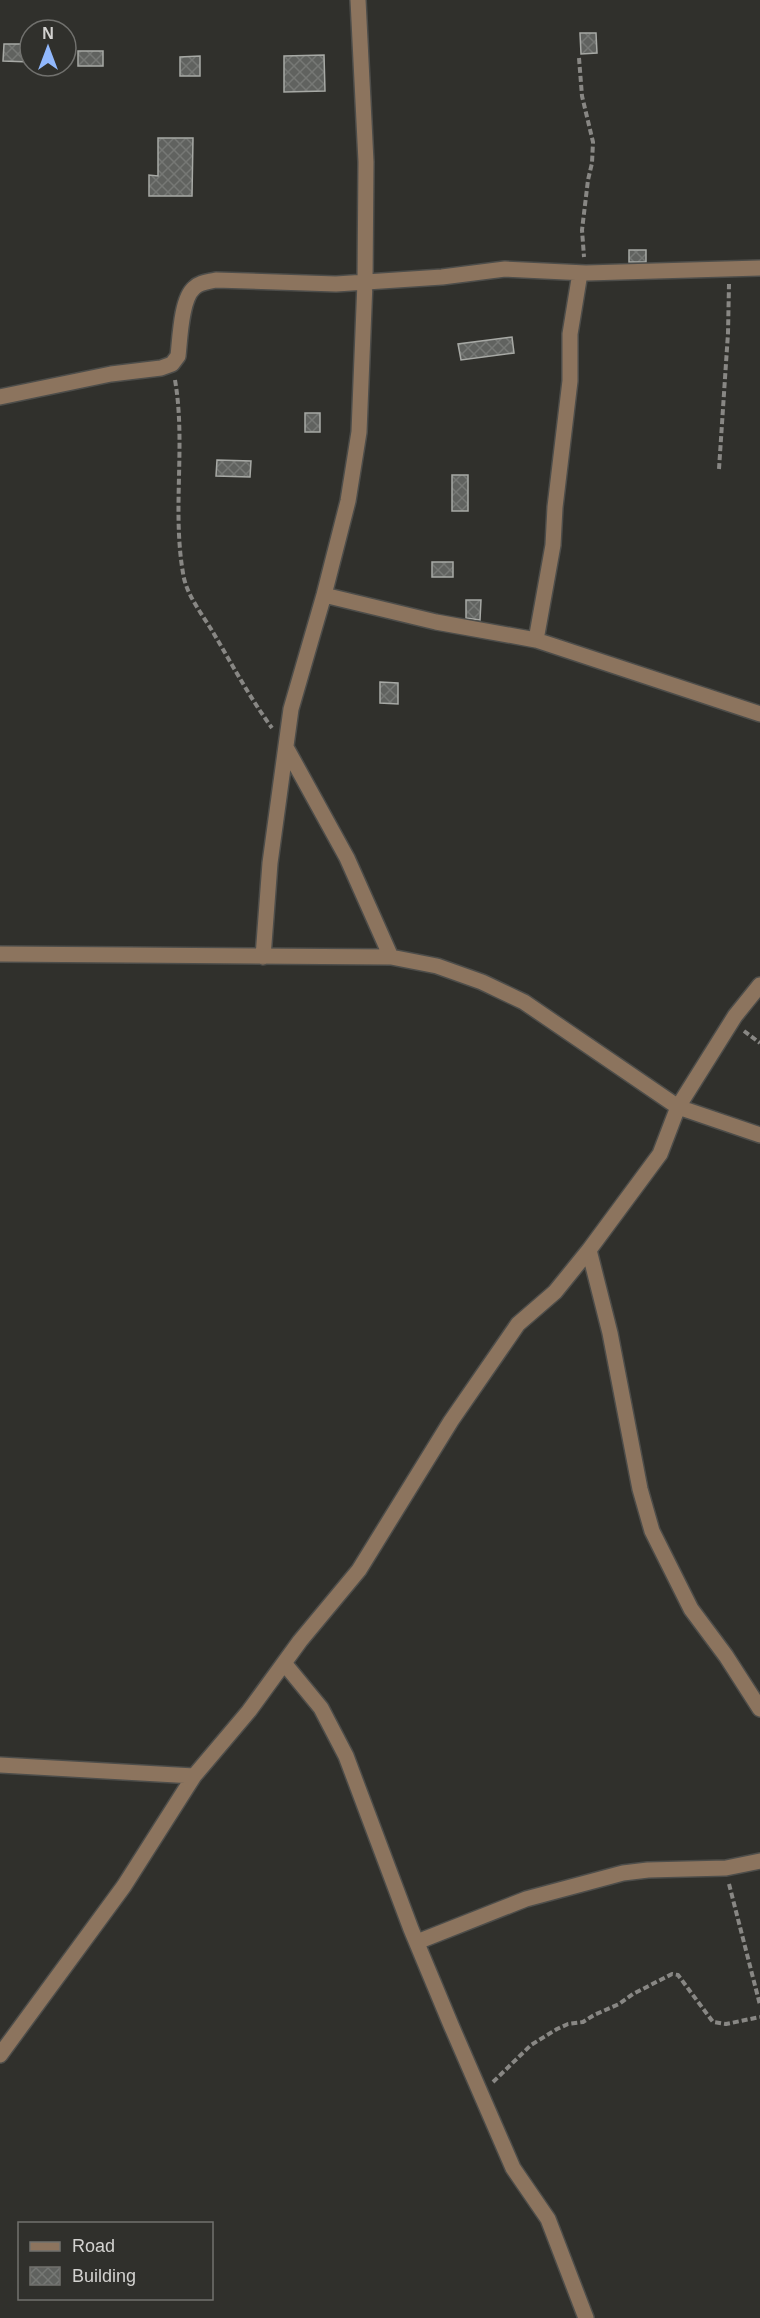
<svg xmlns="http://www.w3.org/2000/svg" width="760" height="2318" font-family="Arial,sans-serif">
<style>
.building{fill:url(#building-cross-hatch);stroke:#a7a9a5;stroke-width:1.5}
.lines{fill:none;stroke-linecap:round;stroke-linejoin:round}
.minor-casing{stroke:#4d4d4a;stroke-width:18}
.path{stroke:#888784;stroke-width:4;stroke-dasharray:6 3;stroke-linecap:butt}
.minor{stroke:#8c745e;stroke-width:15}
</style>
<defs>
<pattern id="building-cross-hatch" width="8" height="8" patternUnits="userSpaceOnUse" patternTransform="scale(1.5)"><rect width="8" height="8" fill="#60625f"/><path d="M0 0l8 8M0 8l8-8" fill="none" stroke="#767875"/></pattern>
</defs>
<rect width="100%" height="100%" fill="#30302c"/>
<path class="building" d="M580,33H596L597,53L581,54Z
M4,44H30V62L3,61Z
M78,51H103V66H78Z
M324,55L325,91L284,92V56Z
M200,56V76H180V57Z
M158,138H193L192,196H149V175L158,176Z
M629,250H646V262H629Z
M512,337L514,353L461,360L458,344Z
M305,413H320V432H305Z
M217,460L251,461L250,477L216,476Z
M452,475H468V511H452Z
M432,562H453V577H432Z
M466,600H481L480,620L466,618Z
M380,682L398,683V704L380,703Z"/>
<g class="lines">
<g class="minor-casing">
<path id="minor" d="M0,397L111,374L161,368L172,364L178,356C180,339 181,299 194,288C200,282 208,282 216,280L336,284L442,277L505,269L586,273L760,268
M324,595L436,622L536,640L760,714
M536,640L553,545L555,507L570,381V334L580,273
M287,749L347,858L391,957
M0,954L391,957L437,966L482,982L524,1002L678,1107L760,1135
M263,957L270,863L291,709L324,595L348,501L359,432L365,282L366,162L358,0
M589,1250L610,1333L640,1489L652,1531L691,1609L726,1656L760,1709
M284,1663L321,1708L346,1756L411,1929L451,2025L513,2168L548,2219L586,2318
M0,1765L194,1776
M417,1942L526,1899L623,1873L648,1870L726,1868L760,1861
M0,2055L124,1886L194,1776L249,1711L300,1641L359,1570L451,1421L518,1324L555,1292L589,1250L660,1154L678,1107L735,1016L760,985"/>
</g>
<path class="path" d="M579,58L582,96L593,142L592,163L588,180L582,230L584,257
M175,380C186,444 172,509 183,573C186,595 203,615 214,634C233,666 250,698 272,728
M719,469L728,333L729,284
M744,1031L760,1043
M729,1884L760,2005
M493,2082L531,2045L557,2029L568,2024L583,2022L594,2015L619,2004L633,1994L672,1974L678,1975L713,2022L726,2024L760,2017"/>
<use href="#minor" class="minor"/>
</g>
<rect x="18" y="2222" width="195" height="78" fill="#30302c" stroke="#71716e" stroke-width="1.5"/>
<rect x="30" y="2242" width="30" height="9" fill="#8c745e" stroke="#71716e" stroke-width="1.5"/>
<text x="72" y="2252" font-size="18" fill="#d3d2d0">Road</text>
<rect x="30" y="2267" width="30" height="18" fill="url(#building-cross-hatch)" stroke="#71716e" stroke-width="1.5"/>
<text x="72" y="2282" font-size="18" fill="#d3d2d0">Building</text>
<g transform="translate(48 48)"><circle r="28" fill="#30302c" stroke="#71716e" stroke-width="1.5"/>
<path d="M0-4.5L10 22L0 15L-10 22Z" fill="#91b8fd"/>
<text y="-9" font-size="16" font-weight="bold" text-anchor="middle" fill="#d3d2d0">N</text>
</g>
</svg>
